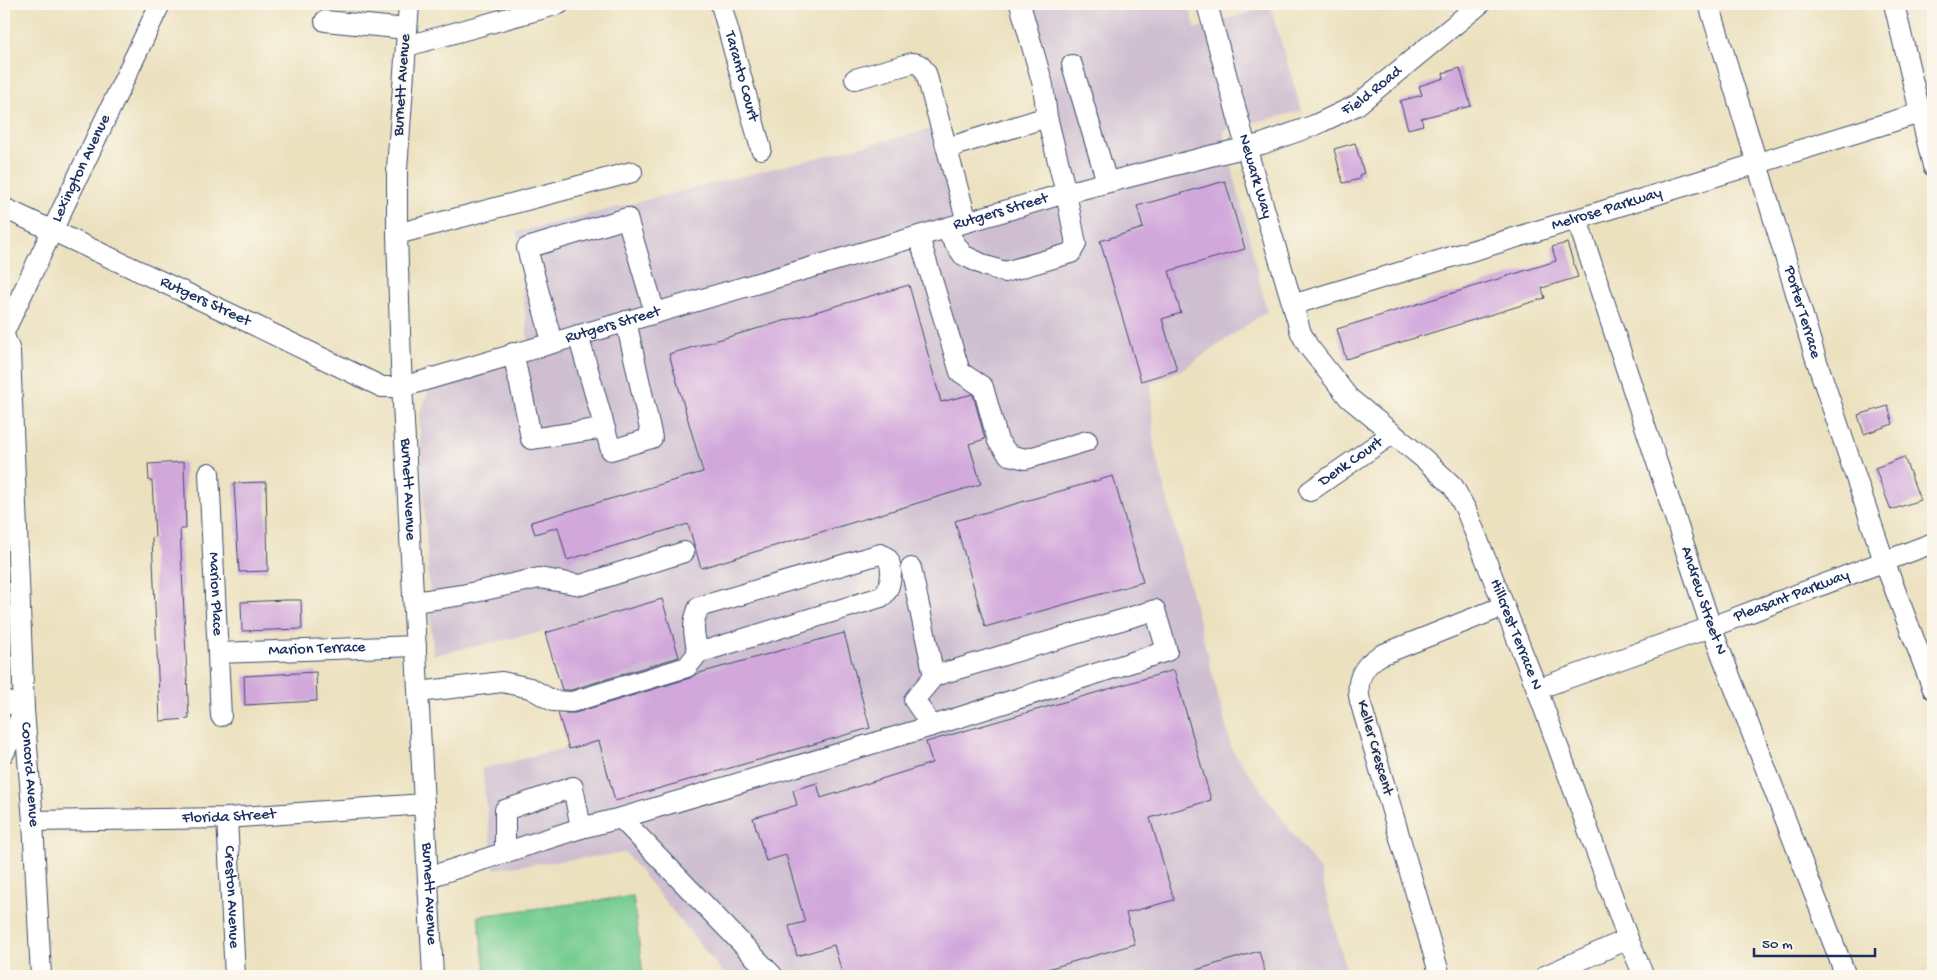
<svg xmlns="http://www.w3.org/2000/svg" width="1937" height="980" font-family="'Gochi Hand',sans-serif">
<style>
.industrial{fill:#cebed0}
.green{fill:#76cc91;stroke:#487e78}
.building{fill:#d2a8db}
.lines{fill:none;stroke-linecap:round;stroke-linejoin:round}
.minor-casing{stroke:#3a4a6d;stroke-width:22}
.minor{stroke:#fff;stroke-width:20}
.labels{text-anchor:middle;dominant-baseline:central;stroke-width:4;stroke-linejoin:round;paint-order:stroke}
.street-label{font-size:16px;fill:#1b2f5e;stroke:#fbf7ec}
</style>
<rect width="100%" height="100%" fill="#fbf7ec"/>
<filter id="ink" filterUnits="userSpaceOnUse"><feTurbulence type="fractalNoise" baseFrequency=".02" numOctaves="2"/><feDisplacementMap in="SourceGraphic" scale="10" xChannelSelector="R" yChannelSelector="G"/><feConvolveMatrix kernelMatrix="1 2 1 2 8 2 1 2 1" color-interpolation-filters="sRGB"/></filter>
<filter id="wash" filterUnits="userSpaceOnUse"><feTurbulence type="fractalNoise" baseFrequency=".0096" numOctaves="4" result="noise"/><feDisplacementMap in="SourceGraphic" scale="20" xChannelSelector="R" yChannelSelector="G"/><feGaussianBlur stdDeviation="1.12" result="paint"/><feColorMatrix in="noise" values="0 0 0 0 0 0 0 0 0 0 0 0 0 0 0 0 0 1.4 0 .05"/><feComposite in="paint" operator="in"/></filter>
<g filter="url(#wash)">
<rect width="100%" height="100%" fill="#ece1bf"/>
<path class="industrial" d="M1030,4H1189L1195,29L1270,6L1302,111L1223,130L1267,311L1185,368L1151,384L1154,447L1232,750L1320,871L1348,976H726L625,853L494,869L482,769L572,746L546,631L433,655L419,415L429,390L530,360L517,232L940,127L967,221L1079,189Z"/>
<path class="green" d="M633,896L643,976H486L478,916Z"/>
<g id="blocks">
<path class="building" d="M1460,68L1471,106L1421,118L1423,125L1408,129L1400,101L1422,95L1419,86L1444,78L1443,73Z
M1355,143L1364,173L1359,175L1360,179L1343,183L1334,149Z
M1225,181L1245,249L1169,271L1181,313L1162,319L1177,370L1141,381L1100,241L1143,228L1137,206Z
M1567,243L1578,277L1542,288L1545,298L1346,359L1337,329L1556,261L1552,247Z
M909,285L941,402L973,394L985,439L969,444L981,484L701,568L688,524L567,560L558,527L535,534L531,522L703,472L669,354Z
M1888,406L1893,424L1864,434L1858,415Z
M1904,457L1920,500L1891,510L1875,468Z
M184,462L186,529H180L189,719L160,721L152,538L155,537L152,481H149L148,464Z
M1113,476L1143,582L985,627L955,521Z
M266,482L268,571L239,572L234,483Z
M662,599L679,657L571,690H562L545,633Z
M286,600H301L302,629L242,631L241,602Z
M844,633L870,728L615,801L599,741L569,749L558,713H575L690,678L696,674Z
M1174,670L1211,800L1150,818L1174,900L1126,913L1135,944L1023,976H843L834,945L797,956L789,926L805,922L786,855L766,861L753,818L797,805L793,790L817,783L821,798L932,763L926,742Z
M316,672L317,701L245,705L244,676Z
M1259,951L1266,976H1186V973Z"/>
</g>
</g>
<g filter="url(#ink)">
<use href="#blocks" fill-opacity="0" stroke="#3a4a6d" stroke-width="1"/>
<g class="lines">
<g class="minor-casing">
<g id="minor">
<path id="s1" d="M409,4L397,169V234L401,365L433,976"/>
<path id="s2" d="M721,4L761,149"/>
<path d="M1020,4L1043,85L1047,117"/>
<path id="s3" d="M1207,4L1246,147L1301,333L1308,346L1349,398L1424,459L1453,486L1466,510L1537,689L1628,939L1644,976"/>
<path id="s4" d="M1709,4L1815,356L1884,561L1933,689"/>
<path d="M1894,4L1933,166"/>
<path d="M325,21L407,29"/>
<path d="M407,46L559,4"/>
<path d="M1072,65L1107,182"/>
<path d="M855,79L912,63C920,63 922,67 926,73L967,222"/>
<path id="s5" d="M4,208L250,323L382,387H402L1066,193L1214,155L1262,144L1315,125L1357,105L1480,4"/>
<path id="s6" d="M1577,219L1711,627L1846,976"/>
<path d="M945,229L963,255L986,266L1005,272L1071,253L1076,244L1066,193L1047,117L947,148"/>
<path d="M397,234L632,172"/>
<path d="M919,237L960,372L983,387L998,441L1009,455L1026,459L1087,441"/>
<path id="s7" d="M1292,305L1577,219L1920,113"/>
<path id="s8" d="M4,332L160,4"/>
<path id="s9" d="M4,335L10,351L24,710L33,821L41,976"/>
<path d="M578,335L611,450L652,438L626,321"/>
<path d="M552,342L527,248L627,218L655,313"/>
<path d="M513,353L527,416L531,439L604,428"/>
<path id="s10" d="M209,473L221,716"/>
<path id="s11" d="M1310,491L1392,434"/>
<path d="M414,602L462,595L539,578L581,585L684,552"/>
<path id="s12" d="M218,653L416,646"/>
<path id="s13" d="M1537,689L1711,627L1933,543"/>
<path d="M419,692L502,682L530,688L553,701L572,702L687,667L698,653L881,597C891,591 893,571 889,561C887,557 883,555 880,554L699,607C691,625 694,634 698,653"/>
<path d="M4,700L24,710L4,753"/>
<path d="M932,726L914,700L934,676"/>
<path id="s14" d="M227,818L235,976"/>
<path d="M621,818L773,976"/>
<path id="s15" d="M33,821L227,818L424,804"/>
<path d="M505,853V810L573,787L581,828"/>
<path d="M429,877L581,828L621,818L932,726L1167,651L1155,610L934,676L911,568"/>
<path d="M1440,976L1360,701C1355,680 1363,665 1381,655L1504,606"/>
<path d="M1545,976L1628,939"/>
</g>
</g>
<use href="#minor" class="minor"/>
</g>
</g>
<g class="labels">
<g class="street-label">
<text stroke="none"><textPath href="#s2" startOffset="75">Taranto Court</textPath></text>
<text transform="translate(403 85) rotate(-86)">Burnett Avenue</text>
<text stroke="none"><textPath href="#s5" startOffset="1455">Field Road</textPath></text>
<text stroke="none"><textPath href="#s8" startOffset="181">Lexington Avenue</textPath></text>
<text stroke="none"><textPath href="#s3" startOffset="179">Newark Way</textPath></text>
<text stroke="none"><textPath href="#s7" startOffset="329">Melrose Parkway</textPath></text>
<text stroke="none"><textPath href="#s5" startOffset="1062">Rutgers Street</textPath></text>
<text stroke="none"><textPath href="#s5" startOffset="222">Rutgers Street</textPath></text>
<text stroke="none"><textPath href="#s4" startOffset="322">Porter Terrace</textPath></text>
<text stroke="none"><textPath href="#s5" startOffset="658">Rutgers Street</textPath></text>
<text stroke="none"><textPath href="#s11" startOffset="50">Denk Court</textPath></text>
<text stroke="none"><textPath href="#s1" startOffset="486">Burnett Avenue</textPath></text>
<text stroke="none"><textPath href="#s10" startOffset="121">Marion Place</textPath></text>
<text stroke="none"><textPath href="#s13" startOffset="271">Pleasant Parkway</textPath></text>
<text stroke="none"><textPath href="#s6" startOffset="402">Andrew Street N</textPath></text>
<text stroke="none"><textPath href="#s3" startOffset="721">Hillcrest Terrace N</textPath></text>
<text stroke="none"><textPath href="#s12" startOffset="99">Marion Terrace</textPath></text>
<text transform="translate(1374 748) rotate(74)">Keller Crescent</text>
<text stroke="none"><textPath href="#s9" startOffset="441">Concord Avenue</textPath></text>
<text stroke="none"><textPath href="#s15" startOffset="196">Florida Street</textPath></text>
<text stroke="none"><textPath href="#s1" startOffset="891">Burnett Avenue</textPath></text>
<text stroke="none"><textPath href="#s14" startOffset="79">Creston Avenue</textPath></text>
</g>
</g>
<rect width="1937" height="980" fill="none" stroke="#fbf7ec" stroke-width="20"/>
<path d="M1754 948v8h121v-8" fill="none" stroke="#1b2f5e" stroke-width="2.5"/>
<text x="1762" y="948" font-size="15" fill="#1b2f5e" stroke="#fbf7ec" stroke-width="4" paint-order="stroke">50 m</text>
</svg>
